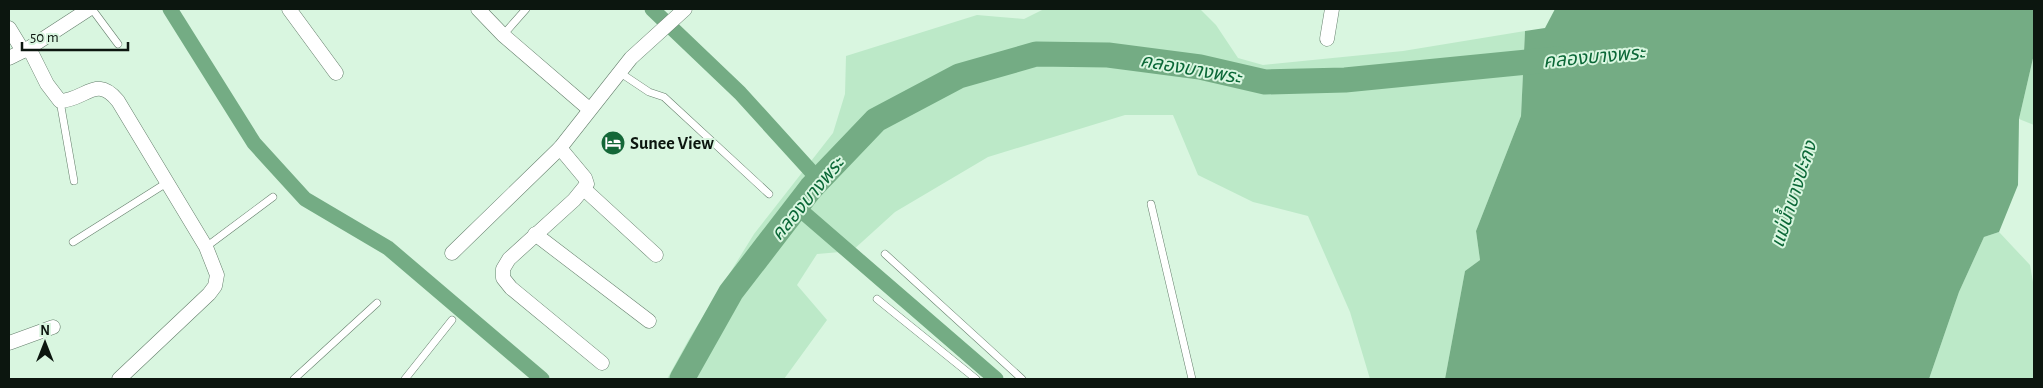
<svg xmlns="http://www.w3.org/2000/svg" width="2043" height="388" font-family="'Alegreya Sans','Noto Sans Thai',sans-serif">
<style>
.green{fill:#bce9c8}
.water{fill:#74ac84}
.lines{fill:none;stroke-linecap:round;stroke-linejoin:round}
.canal{stroke:#74ac84;stroke-width:15}
.river{stroke:#74ac84;stroke-width:25}
.lane-casing{stroke:#657f6c;stroke-width:8}
.street-casing{stroke:#657f6c;stroke-width:15}
.lane{stroke:#fff;stroke-width:7}
.street{stroke:#fff;stroke-width:14}
.labels{text-anchor:middle;stroke-width:4;stroke-linejoin:round;paint-order:stroke}
.poi-label{font-size:18px;font-weight:bold;fill:#0c160f;stroke:#d9f6e0;text-anchor:start}
.water-label{font-size:19px;font-style:italic;fill:#0a6736;stroke:#d9f6e0}
</style>
<rect width="100%" height="100%" fill="#d9f6e0"/>
<g class="green">
<path d="M1044,9H1200L1216,25L1238,58L1263,65L1403,51L1525,31L1521,116L1476,231L1480,260L1465,271L1445,379H1370L1350,312L1308,216L1253,202L1198,175L1173,115H1125L988,157L895,212L852,251L817,254L797,285L827,320L784,379H667L689,339L754,234L833,133L845,94L846,56L977,15L1024,19Z"/>
<path d="M2034,54V125L2019,119Z"/>
<path d="M1999,232L2030,265L2034,288V379H1929L1959,292L1984,237Z"/>
</g>
<path class="water" d="M1555,9H2034V54L2019,119L2018,185L1999,232L1984,237L1959,292L1929,379H1445L1465,271L1480,260L1476,231L1521,116L1525,31L1545,28Z"/>
<g class="lines">
<g class="canal">
<path d="M170,9L254,143L305,199L388,248L542,379"/>
<path d="M652,9L740,93L819,180"/>
<path d="M797,207L996,379"/>
</g>
<path class="river" d="M682,379L731,292L811,188L876,120L959,76L1036,54L1108,55L1200,67L1265,82L1345,80L1558,59"/>
<defs>
<g id="lane">
<path d="M92,9L118,44"/>
<path d="M503,35L526,9"/>
<path d="M619,72L649,92L664,97L769,194"/>
<path d="M60,101L74,181"/>
<path d="M1151,204L1192,379"/>
<path d="M73,242L168,182"/>
<path d="M206,247L273,197"/>
<path d="M885,254L1022,379"/>
<path d="M877,299L976,379"/>
<path d="M294,379L377,303"/>
<path d="M405,379L452,320"/>
</g>
<g id="street">
<path d="M289,9L336,73"/>
<path d="M478,9L503,35L589,109"/>
<path d="M9,28L23,51"/>
<path d="M1327,39L1332,9"/>
<path d="M29,48L47,84L60,101C86,100 96,74 118,101L206,247L217,275L215,286L209,294L119,379"/>
<path d="M9,58L29,48L89,9"/>
<path d="M560,148L585,178L587,184L574,200L509,259L503,269V278L511,288L602,363"/>
<path d="M584,189L656,255"/>
<path d="M535,234L649,321"/>
<path d="M452,253L560,148L631,58L685,9"/>
<path d="M9,343L53,327"/>
</g>
</defs>
<use href="#lane" class="lane-casing"/>
<use href="#street" class="street-casing"/>
<use href="#lane" class="lane"/>
<use href="#street" class="street"/>
</g>
<defs>
<symbol id="hotel-disc" viewBox="-11 -11 22 22"><circle r="9.5" fill="#146738" stroke="#d9f6e0"/><path d="M-6-4.5h1.5V1H6V5H4.5V3h-9V5H-6ZM-4 0a1.8 1.8 0 1 1 3.6 0ZM.5 0V-2.5h3Q6-2.5 6 0Z" fill="#fff"/></symbol>
</defs>
<g fill-rule="evenodd">
<use href="#hotel-disc" x="599" y="129" width="28" height="28"/>
</g>
<g class="labels">
<g class="poi-label">
<text x="630" y="149">Sunee View</text>
</g>
<g class="water-label">
<text transform="translate(1594 56) rotate(-5)" y="7">คลองบางพระ</text>
<text transform="translate(1191 68) rotate(10)" y="7">คลองบางพระ</text>
<text transform="translate(1793 194) rotate(-72)" y="7">แม่น้ำบางปะกง</text>
<text transform="translate(807 198) rotate(-50)" y="7">คลองบางพระ</text>
</g>
</g>
<rect width="2043" height="388" fill="none" stroke="#0c160f" stroke-width="20"/>
<g transform="translate(45 343)" stroke="#d9f6e0" stroke-width="4" paint-order="stroke">
<path d="M0-4L9 19L0 12L-9 19Z" fill="#0c160f"/>
<text y="-8" font-size="14" font-weight="bold" text-anchor="middle" fill="#0c160f">N</text>
</g>
<path d="M22 42v8h106v-8" fill="none" stroke="#0c160f" stroke-width="2.5"/>
<text x="30" y="42" font-size="15" fill="#0c160f" stroke="#d9f6e0" stroke-width="4" paint-order="stroke">50 m</text>
</svg>
